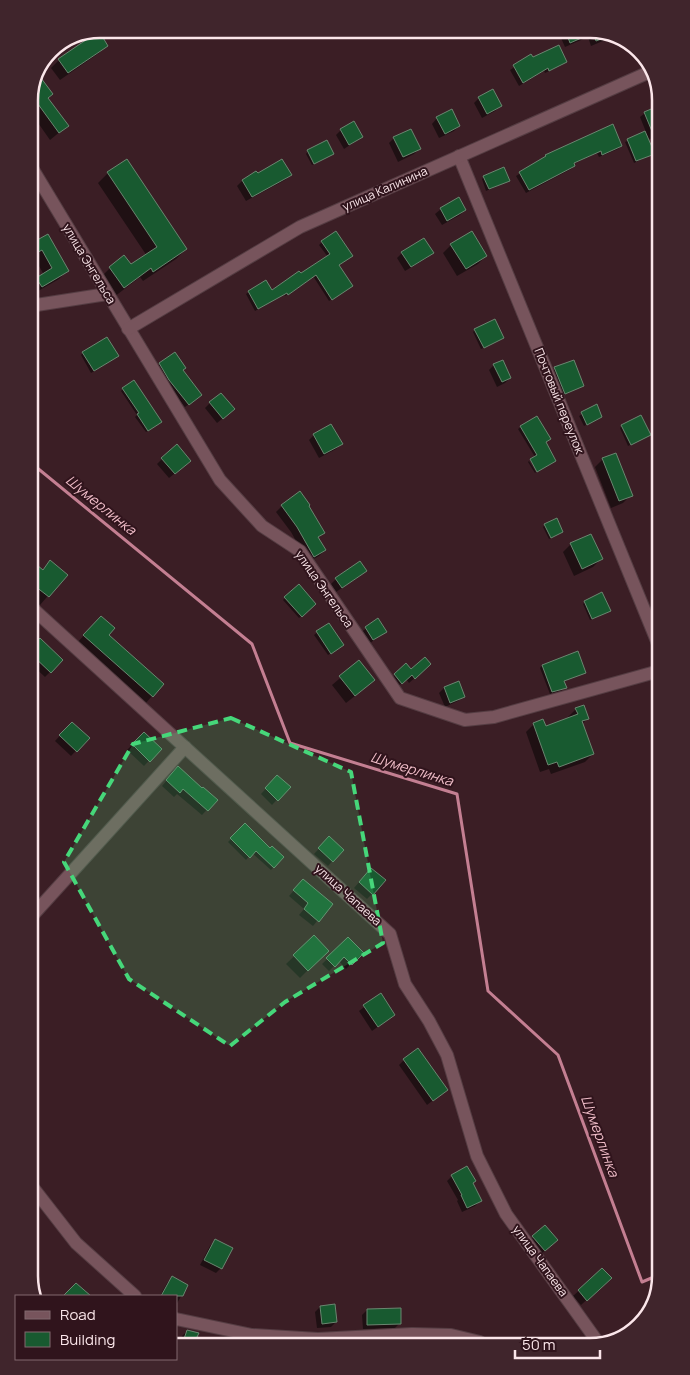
<svg xmlns="http://www.w3.org/2000/svg" width="690" height="1375" font-family="Manrope,sans-serif">
<style>
.shadow{fill:#0007}
.lines{fill:none;stroke-linecap:round;stroke-linejoin:round}
.stream{stroke:#c47f92;stroke-width:3}
.building{fill:#185a30;stroke:#6a8670}
.minor-casing{stroke:#553d43;stroke-width:14}
.minor{stroke:#77545c;stroke-width:12}
.marked{fill:#46d77a;fill-opacity:0.2;stroke:#46d77a;stroke-width:4;stroke-dasharray:10 6;stroke-linejoin:round}
.labels{text-anchor:middle;stroke-width:4;stroke-linejoin:round;paint-order:stroke}
.street-label{font-size:12px;fill:#fbe6ea;stroke:#30141c}
.water-label{font-size:14px;font-style:italic;fill:#f0bdc8;stroke:#30141c}
.rim{fill:none;stroke:#fbe6ea;stroke-width:2.5}
</style>
<rect width="100%" height="100%" fill="#3b1e25"/>
<g class="shadow">
<path d="M575,29H596L613,35L610,38L591,46L588,37L565,47L561,38L566,33Z"/>
<path d="M634,44L645,58L643,59Z"/>
<path d="M107,45L99,53L60,80L51,68L59,60Z"/>
<path d="M531,56L532,59L566,62L562,65L545,73L544,71L519,86L510,70Z"/>
<path d="M38,75L47,98L67,126L50,140L29,110V95Z"/>
<path d="M479,98L500,106L495,111L482,118L474,103Z"/>
<path d="M656,109V136L648,140L654,153L634,163L625,142L646,132L640,117L645,113Z"/>
<path d="M437,118L459,126L454,131L439,138L432,124Z"/>
<path d="M341,130L362,137L344,149L336,135Z"/>
<path d="M394,138L419,149L414,154L398,162L389,143Z"/>
<path d="M621,146L618,149L599,157L597,153L573,164L574,166L571,169L526,193L516,176L543,159L546,156Z"/>
<path d="M308,151L330,156L312,165L306,154Z"/>
<path d="M108,173L186,249L176,259L143,281L140,277L114,297L100,278L110,268L131,266L147,256L98,183Z"/>
<path d="M290,175L285,180L246,201L237,186L242,181Z"/>
<path d="M484,177L508,181L486,191L482,179Z"/>
<path d="M458,199L465,210L460,215L442,225L435,214L441,209Z"/>
<path d="M47,236L67,271L59,279L33,294L30,286L44,275L34,257L30,260V246Z"/>
<path d="M322,242L338,265L349,288L329,301L313,276L285,296L284,294L255,311L246,294L249,292H271L328,257L319,245Z"/>
<path d="M451,245L486,256L478,264L457,276L443,253Z"/>
<path d="M402,253H432L427,258L405,271L397,258Z"/>
<path d="M475,330L500,340L481,349L473,332Z"/>
<path d="M83,353L115,358L91,373L81,355Z"/>
<path d="M160,364L182,371L197,398L185,407L166,383L156,367Z"/>
<path d="M494,365L510,378L505,383L497,387L489,370Z"/>
<path d="M555,369L582,386L562,395L553,371Z"/>
<path d="M123,389L158,424L146,432L135,417L137,415L121,391Z"/>
<path d="M210,403L228,414L217,423L205,408Z"/>
<path d="M597,406L601,417L584,426L579,416Z"/>
<path d="M622,426L649,435L628,446L620,428Z"/>
<path d="M521,427L545,443L555,461L535,457L518,429Z"/>
<path d="M314,435L341,444L336,449L319,458L309,440Z"/>
<path d="M162,459L184,466L169,478L157,464Z"/>
<path d="M603,459L631,495L623,503L611,508L595,467Z"/>
<path d="M529,461L536,472L535,473L528,462Z"/>
<path d="M658,503V518L653,507Z"/>
<path d="M282,506L323,533L318,538L325,550L319,556L308,562L291,532L276,512Z"/>
<path d="M545,525L562,532L549,539L543,527Z"/>
<path d="M590,535L601,559L593,567L574,576L563,552L571,544Z"/>
<path d="M51,562L66,575L40,605L31,597V565L33,563L42,571Z"/>
<path d="M360,576L336,592L331,584L336,579Z"/>
<path d="M299,586L315,604L299,618L283,600Z"/>
<path d="M585,602L609,611L590,620L583,604Z"/>
<path d="M378,620L385,631L368,645L360,633Z"/>
<path d="M94,624L107,635L152,696L146,703L77,643Z"/>
<path d="M328,624L341,647L328,655L314,635Z"/>
<path d="M31,636L62,660L45,677L31,664Z"/>
<path d="M359,662L365,688L346,703L332,685Z"/>
<path d="M430,664L409,683L406,679L396,688L389,680L406,665L411,671Z"/>
<path d="M542,666L585,672L563,682L565,687L563,690L550,694L540,668Z"/>
<path d="M458,683L463,696L458,701L445,707L439,693L444,688Z"/>
<path d="M576,709L587,719L582,724L593,754L585,762L551,774L549,769L540,772L526,732L534,724L545,727L569,719L568,717Z"/>
<path d="M72,723L88,738L71,756L55,741Z"/>
<path d="M144,733L160,749L144,766L127,750Z"/>
<path d="M173,773L216,800L202,815L177,794L174,797L162,786Z"/>
<path d="M277,776L289,787L272,805L261,794Z"/>
<path d="M245,825L270,850L282,857L271,870L252,853L246,860L228,842Z"/>
<path d="M329,838L342,850L328,866L314,854Z"/>
<path d="M366,874L372,894L367,899L354,888Z"/>
<path d="M298,886L331,904L313,926L299,915L304,909L289,896Z"/>
<path d="M314,937L327,951L300,978L286,964Z"/>
<path d="M348,939L362,953L346,969L339,961L329,971L322,964Z"/>
<path d="M380,995L394,1015L372,1031L359,1011Z"/>
<path d="M404,1060L446,1090L427,1105L399,1065Z"/>
<path d="M452,1176L480,1201L475,1206L462,1212L457,1201L458,1200L447,1181Z"/>
<path d="M545,1227L551,1245L539,1256L528,1242Z"/>
<path d="M215,1241L221,1268L216,1273L200,1265L210,1246Z"/>
<path d="M602,1270L605,1283L581,1305L573,1296Z"/>
<path d="M172,1278L187,1286L176,1305V1296H160L167,1283Z"/>
<path d="M320,1307L336,1322L331,1327L317,1328L315,1312Z"/>
<path d="M367,1310L400,1323L395,1328L363,1329L362,1315Z"/>
<path d="M187,1331L196,1338L221,1345H179L182,1336Z"/>
</g>
<g class="lines">
<path class="stream" d="M30,462L252,644L290,743L457,794L488,991L558,1055L642,1282L661,1274"/>
</g>
<g class="building">
<path d="M572,29H596L612,35L596,41L593,33L570,43L566,32Z"/>
<path d="M99,31L108,46L68,73L58,59Z"/>
<path d="M559,45L567,62L549,71L548,68L523,83L513,65L531,54L533,57Z"/>
<path d="M38,74L53,94L48,98L69,126L59,133L30,93Z"/>
<path d="M493,89L502,106L487,114L478,97Z"/>
<path d="M656,107V141L644,112Z"/>
<path d="M452,109L460,126L445,134L436,117Z"/>
<path d="M354,121L363,137L349,145L340,129Z"/>
<path d="M613,124L622,146L602,155L601,151L574,163L575,166L529,190L519,172L546,156L545,155Z"/>
<path d="M411,129L421,149L403,157L393,137Z"/>
<path d="M645,131L655,154L636,161L627,139Z"/>
<path d="M327,140L334,154L314,164L307,150Z"/>
<path d="M127,159L187,249L153,272L151,268L124,288L109,267L124,255L131,264L157,247L107,172Z"/>
<path d="M282,159L292,175L252,197L242,180L256,171L258,173Z"/>
<path d="M504,167L510,181L489,189L483,176Z"/>
<path d="M459,197L466,210L447,221L440,208Z"/>
<path d="M336,231L353,256L339,265L353,286L332,300L316,275L288,295L287,293L258,309L248,291L266,280L272,290L299,271L301,273L330,254L321,241Z"/>
<path d="M472,231L487,256L466,269L450,244Z"/>
<path d="M48,234L69,271L42,287L36,278L52,268L42,250L33,255L30,249V244Z"/>
<path d="M424,238L434,253L411,267L401,252Z"/>
<path d="M495,319L504,338L484,348L474,329Z"/>
<path d="M107,337L119,356L94,371L82,352Z"/>
<path d="M175,352L186,368L183,370L202,395L189,405L169,380L159,363Z"/>
<path d="M503,360L511,378L502,382L493,364Z"/>
<path d="M574,360L584,386L565,394L554,367Z"/>
<path d="M134,380L162,422L148,431L137,414L139,413L122,388Z"/>
<path d="M221,393L235,409L223,419L209,402Z"/>
<path d="M597,404L602,417L587,425L581,412Z"/>
<path d="M641,415L651,435L631,445L621,425Z"/>
<path d="M537,416L551,439L546,442L556,461L537,472L530,459L537,455L520,426Z"/>
<path d="M331,424L343,444L324,454L313,434Z"/>
<path d="M177,444L191,461L175,474L161,458Z"/>
<path d="M616,453L633,496L619,501L602,458Z"/>
<path d="M300,491L310,505L309,506L325,533L318,537L326,550L314,557L297,527L281,505Z"/>
<path d="M557,518L563,532L551,538L544,524Z"/>
<path d="M591,534L603,559L582,569L570,543Z"/>
<path d="M31,560L43,570L50,560L68,575L49,597L31,583Z"/>
<path d="M360,561L367,571L342,588L335,578Z"/>
<path d="M299,584L316,604L302,617L284,597Z"/>
<path d="M602,592L611,611L592,619L584,601Z"/>
<path d="M101,616L115,628L109,635L164,684L153,697L83,635Z"/>
<path d="M378,618L387,632L373,640L365,627Z"/>
<path d="M329,623L344,645L331,654L316,631Z"/>
<path d="M40,638L63,660L51,673L31,654V647Z"/>
<path d="M578,651L586,673L564,681L567,688L552,692L542,665Z"/>
<path d="M425,657L431,664L415,679L412,675L402,684L394,674L406,663L411,669Z"/>
<path d="M359,660L375,680L355,696L339,676Z"/>
<path d="M459,681L465,697L450,703L444,687Z"/>
<path d="M584,705L589,719L582,721L594,754L559,767L557,762L548,765L533,723L543,719L546,726L578,714L575,708Z"/>
<path d="M72,722L90,738L77,752L59,735Z"/>
<path d="M144,732L162,749L150,762L132,744Z"/>
<path d="M178,766L202,788L203,787L218,800L208,811L183,789L180,793L166,780Z"/>
<path d="M277,775L291,787L278,801L265,788Z"/>
<path d="M245,823L270,848L272,846L284,857L274,868L256,851L250,858L230,838Z"/>
<path d="M329,836L344,850L333,862L318,848Z"/>
<path d="M371,868L386,880L373,895L359,882Z"/>
<path d="M303,879L333,904L319,922L304,909L308,903L293,890Z"/>
<path d="M314,935L329,951L308,971L293,955Z"/>
<path d="M348,937L364,953L352,965L344,957L335,967L326,958Z"/>
<path d="M381,993L395,1015L378,1027L363,1005Z"/>
<path d="M418,1048L448,1090L433,1101L403,1059Z"/>
<path d="M467,1166L476,1181L473,1183L482,1201L467,1208L461,1195H462L451,1175Z"/>
<path d="M545,1225L558,1240L545,1251L532,1236Z"/>
<path d="M215,1239L233,1248L222,1269L204,1260Z"/>
<path d="M602,1268L612,1278L587,1301L578,1290Z"/>
<path d="M172,1276L188,1285L183,1296H161Z"/>
<path d="M76,1283L91,1296H63Z"/>
<path d="M335,1304L337,1322L322,1324L320,1306Z"/>
<path d="M401,1308V1324L367,1325V1309Z"/>
<path d="M187,1330L199,1333L197,1337L215,1342V1345H182Z"/>
</g>
<g class="lines">
<defs>
<g id="minor">
<path d="M459,156L659,646"/>
<path d="M29,163L220,480L262,526L300,551L400,698L465,720L494,717L659,671"/>
<path d="M30,306L107,294"/>
<path d="M128,329L300,227L654,70"/>
<path d="M31,607L390,934L405,984L429,1021L447,1055L477,1156L506,1214L597,1341"/>
<path d="M32,916L185,747"/>
<path d="M34,1189L76,1243L135,1296"/>
<path d="M176,1319L252,1335L318,1339L412,1334L451,1335L480,1342"/>
</g>
</defs>
<use href="#minor" class="minor-casing"/>
<use href="#minor" class="minor"/>
</g>
<path class="marked" d="M231,718L351,772L383,943L285,1002L230,1046L129,979L64,862L133,744Z"/>
<g class="labels">
<g class="street-label">
<text transform="translate(385 189) rotate(-24)" y="4">улица Калинина</text>
<text transform="translate(89 264) rotate(59)" y="4">улица Энгельса</text>
<text transform="translate(559 401) rotate(68)" y="4">Почтовый переулок</text>
<text transform="translate(324 589) rotate(55)" y="4">улица Энгельса</text>
<text transform="translate(348 895) rotate(42)" y="4">улица Чапаева</text>
<text transform="translate(540 1261) rotate(54)" y="4">улица Чапаева</text>
</g>
<g class="water-label">
<text transform="translate(101 505) rotate(39)" y="5">Шумерлинка</text>
<text transform="translate(412 769) rotate(17)" y="5">Шумерлинка</text>
<text transform="translate(600 1136) rotate(70)" y="5">Шумерлинка</text>
</g>
</g>
<path d="M0 0H690V1375H0ZM100 38H590A62 62 0 0 1 652 100V1276A62 62 0 0 1 590 1338H100A62 62 0 0 1 38 1276V100A62 62 0 0 1 100 38Z" fill="#40252c" fill-rule="evenodd"/>
<path class="rim" d="M100 38H590A62 62 0 0 1 652 100V1276A62 62 0 0 1 590 1338H100A62 62 0 0 1 38 1276V100A62 62 0 0 1 100 38Z"/>
<rect x="15" y="1295" width="162" height="65" fill="#30141c" stroke="#81686e"/>
<rect x="25" y="1311" width="25" height="8" fill="#77545c" stroke="#81686e"/>
<text x="60" y="1320" font-size="15" fill="#fbe6ea">Road</text>
<rect x="25" y="1332" width="25" height="15" fill="#185a30" stroke="#81686e"/>
<text x="60" y="1345" font-size="15" fill="#fbe6ea">Building</text>
<path d="M515 1350v8h85v-8" fill="none" stroke="#fbe6ea" stroke-width="2.5"/>
<text x="522" y="1350" font-size="15" fill="#fbe6ea" stroke="#30141c" stroke-width="4" paint-order="stroke">50 m</text>
</svg>
